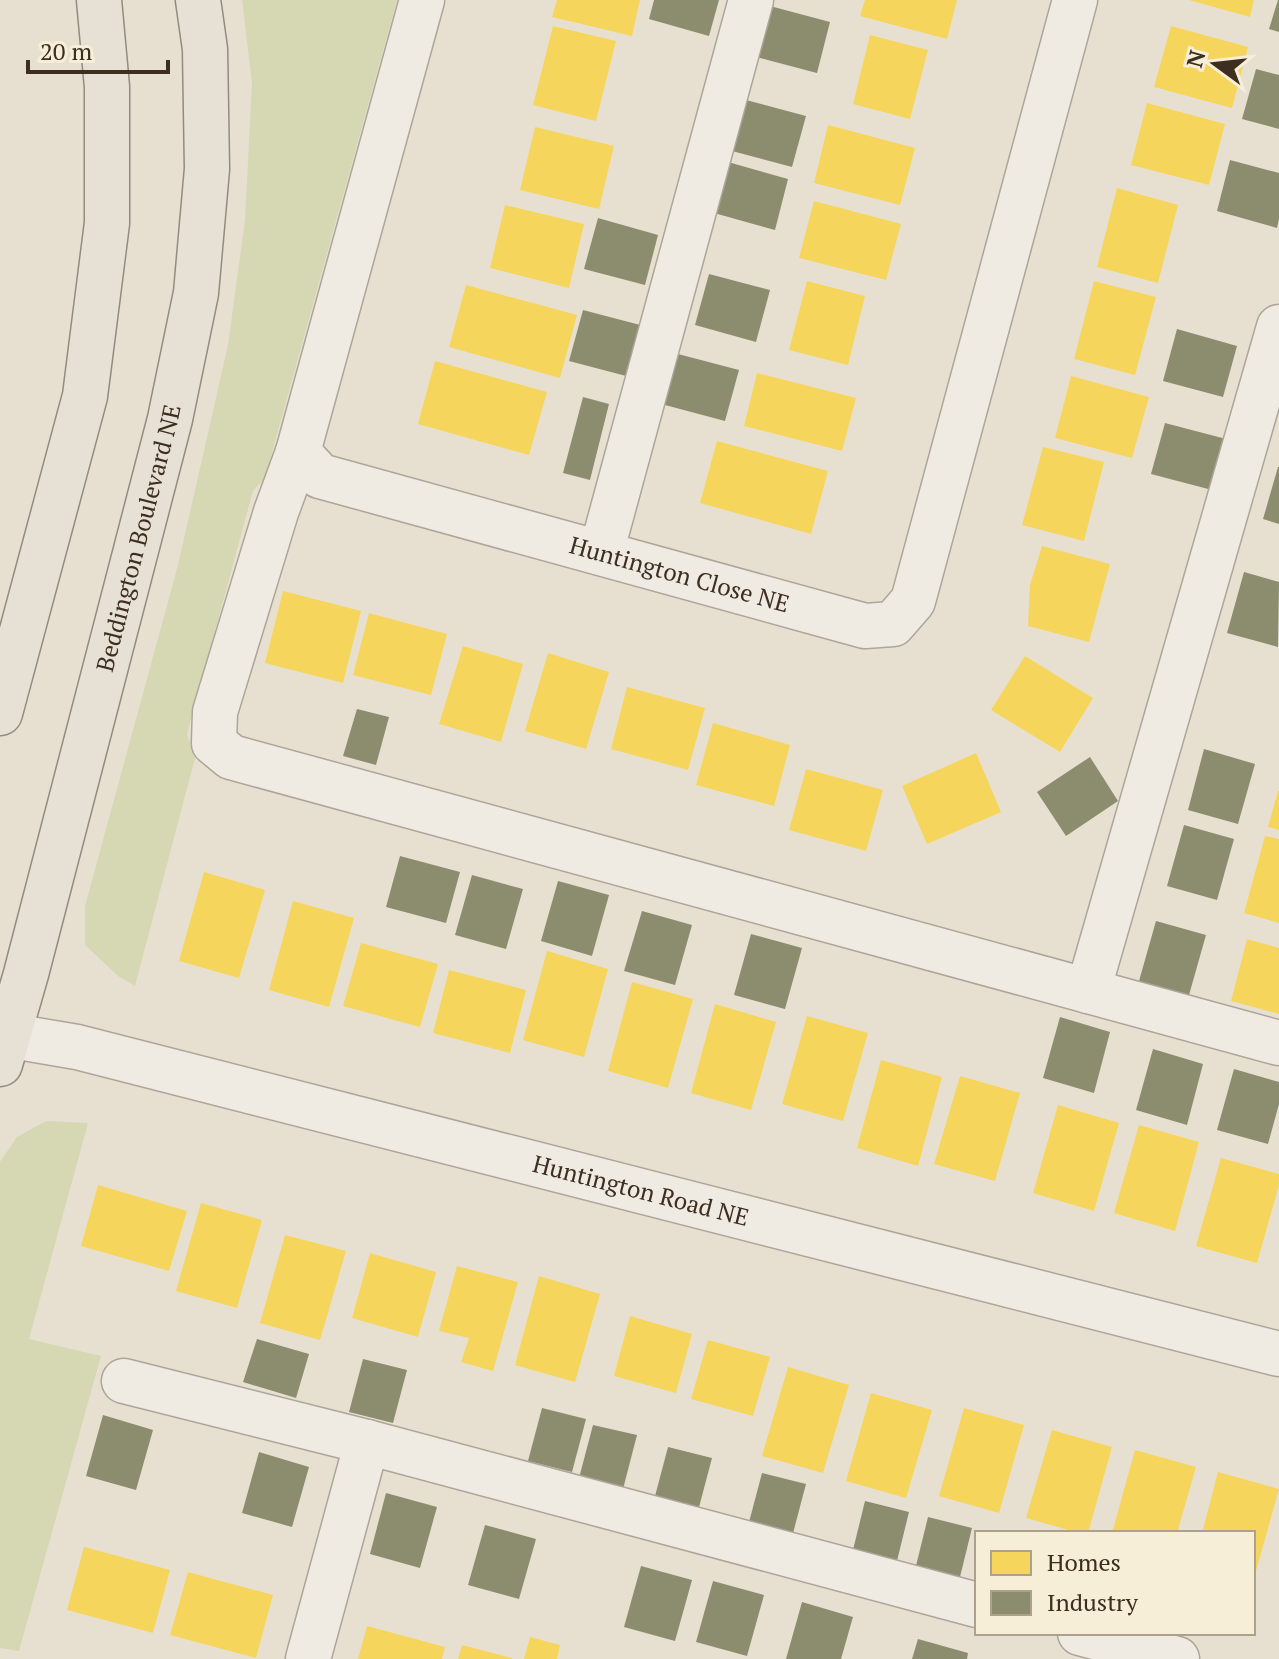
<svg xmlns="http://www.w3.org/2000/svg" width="1279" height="1659" font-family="'PT Serif',serif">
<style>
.green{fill:#d6d7b3}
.homes{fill:#f6d55c}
.industry{fill:#8c8c6e}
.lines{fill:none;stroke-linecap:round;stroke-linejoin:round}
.minor-casing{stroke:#ada599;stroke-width:47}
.major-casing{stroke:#928b80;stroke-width:47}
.minor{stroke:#efebe3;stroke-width:44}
.major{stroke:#e6e1d4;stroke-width:44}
.labels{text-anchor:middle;stroke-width:8;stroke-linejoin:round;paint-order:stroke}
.street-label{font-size:24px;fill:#3d2e20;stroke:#f7eed8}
</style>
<rect width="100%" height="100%" fill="#e7e0d1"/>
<g class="green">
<path d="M242,0H397L265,478L253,491L187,734L195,758L135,986L118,976L85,945V906L178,565L228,345L245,220L252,83Z"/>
<path d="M46,1121L88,1123L29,1339L101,1356L19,1651L0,1648V1162L17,1137Z"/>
</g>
<g class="homes">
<path d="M557,0H640L632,36L552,17Z"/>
<path d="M865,0H957L947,39L860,16Z"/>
<path d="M1189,0H1254L1250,17Z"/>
<path d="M553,26L616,41L596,121L533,105Z"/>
<path d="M1171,26L1248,47L1232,108L1154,87Z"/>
<path d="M870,35L928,50L910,119L853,104Z"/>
<path d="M1147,103L1225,124L1209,185L1131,165Z"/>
<path d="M828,125L915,148L900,205L814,183Z"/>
<path d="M535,127L614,146L599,209L520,190Z"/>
<path d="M1117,188L1178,205L1158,283L1097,267Z"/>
<path d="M814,201L901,224L886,280L799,258Z"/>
<path d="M505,205L584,224L569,288L490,268Z"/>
<path d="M807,281L865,296L848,365L789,350Z"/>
<path d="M1094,281L1156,297L1135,375L1074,359Z"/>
<path d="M466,285L577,315L560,378L449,347Z"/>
<path d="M435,361L547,392L529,455L418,424Z"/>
<path d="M757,373L856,398L842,451L744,426Z"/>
<path d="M1071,376L1149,397L1132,458L1055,438Z"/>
<path d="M717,441L828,471L811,534L700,503Z"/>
<path d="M1043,447L1104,462L1084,541L1022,525Z"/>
<path d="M1042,546L1110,564L1089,642L1028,626L1030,585Z"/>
<path d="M283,591L361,611L343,683L265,663Z"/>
<path d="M369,613L447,634L431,695L353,675Z"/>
<path d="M463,646L523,664L501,742L439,724Z"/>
<path d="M548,653L609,672L586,749L525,731Z"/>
<path d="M1025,656L1093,698L1060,752L991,710Z"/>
<path d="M627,687L705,708L688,770L611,749Z"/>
<path d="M713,723L790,745L774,806L696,785Z"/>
<path d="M976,753L1001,812L927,844L902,786Z"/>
<path d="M806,769L883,790L866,851L789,830Z"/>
<path d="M1278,791H1279V830L1268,827Z"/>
<path d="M1265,836L1279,839V923L1244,913Z"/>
<path d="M204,872L265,890L239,978L179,961Z"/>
<path d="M293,901L354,918L329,1007L269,990Z"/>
<path d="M1247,939L1279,948V1014L1231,1001Z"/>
<path d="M361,943L438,964L420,1027L343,1006Z"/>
<path d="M547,951L608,969L584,1057L523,1040Z"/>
<path d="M449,970L526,990L510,1053L433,1033Z"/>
<path d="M632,982L693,999L668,1088L608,1071Z"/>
<path d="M715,1004L776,1022L751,1110L691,1093Z"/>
<path d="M807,1016L868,1033L843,1121L782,1104Z"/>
<path d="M881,1060L942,1077L918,1166L857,1148Z"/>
<path d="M960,1076L1020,1093L995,1181L934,1164Z"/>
<path d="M1058,1105L1119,1123L1094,1211L1033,1193Z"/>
<path d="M1139,1125L1199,1142L1175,1231L1114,1213Z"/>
<path d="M1221,1158L1279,1174V1185L1257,1263L1196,1246Z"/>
<path d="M98,1185L187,1211L169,1271L81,1246Z"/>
<path d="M201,1203L262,1220L237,1308L176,1291Z"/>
<path d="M285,1235L346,1251L320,1340L260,1323Z"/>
<path d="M370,1253L436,1272L418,1337L352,1318Z"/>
<path d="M457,1266L518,1282L493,1371L461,1362L469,1338L439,1331Z"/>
<path d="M539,1276L600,1294L575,1382L515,1365Z"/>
<path d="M630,1316L692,1334L676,1393L614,1376Z"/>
<path d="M708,1340L770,1357L753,1416L691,1399Z"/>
<path d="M788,1367L849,1385L823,1473L762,1456Z"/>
<path d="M871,1393L932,1410L906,1498L846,1481Z"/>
<path d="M964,1408L1024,1425L999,1513L939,1496Z"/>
<path d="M1052,1430L1112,1447L1088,1533H1079L1026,1518Z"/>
<path d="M1135,1450L1196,1467L1177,1533H1112Z"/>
<path d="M1218,1472L1279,1489L1254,1578L1253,1533H1202Z"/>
<path d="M84,1547L170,1570L153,1633L67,1610Z"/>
<path d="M188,1572L273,1595L256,1658L170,1635Z"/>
<path d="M367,1626L445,1647L442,1659H358Z"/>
<path d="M530,1637L560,1645L557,1659H524Z"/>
<path d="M462,1645L512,1658V1659H458Z"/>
</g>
<g class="industry">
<path d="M654,0H719L709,36L649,19Z"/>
<path d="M1278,0H1279V32L1269,29Z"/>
<path d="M770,6L830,22L817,73L756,57Z"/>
<path d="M1256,69L1279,75V129L1242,119Z"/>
<path d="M746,100L806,116L792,167L732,151Z"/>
<path d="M1230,160L1279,173V219L1277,228L1217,211Z"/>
<path d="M728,162L788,179L775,230L714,213Z"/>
<path d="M598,218L658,235L645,285L584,269Z"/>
<path d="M709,274L770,290L756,342L695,325Z"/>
<path d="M583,310L644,326L630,377L569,361Z"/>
<path d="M1177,329L1237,346L1223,397L1163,381Z"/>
<path d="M678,354L739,370L725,421L665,405Z"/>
<path d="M583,397L609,404L590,480L563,473Z"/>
<path d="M1165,423L1226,439L1212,490L1151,474Z"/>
<path d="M1278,467H1279V524L1263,519Z"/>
<path d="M1244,572L1279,582L1278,647L1227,633Z"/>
<path d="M357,709L389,717L376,765L343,756Z"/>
<path d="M1204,749L1255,764L1238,824L1188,810Z"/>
<path d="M1090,757L1118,801L1066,836L1037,792Z"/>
<path d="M1184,825L1234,839L1217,900L1167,886Z"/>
<path d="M400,856L460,872L446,923L386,907Z"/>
<path d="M472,875L523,889L506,949L455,935Z"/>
<path d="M558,881L609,895L592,956L541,941Z"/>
<path d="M642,911L692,925L675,985L624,971Z"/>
<path d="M1156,921L1206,935L1189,995L1139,981Z"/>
<path d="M751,934L802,948L785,1009L734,995Z"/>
<path d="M1060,1017L1110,1032L1094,1093L1043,1078Z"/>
<path d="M1153,1049L1203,1064L1187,1125L1136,1110Z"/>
<path d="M1234,1069L1279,1082V1104L1268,1144L1217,1130Z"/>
<path d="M257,1339L309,1354L296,1398L243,1382Z"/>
<path d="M363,1359L407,1370L393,1423L349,1412Z"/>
<path d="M542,1408L586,1419L572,1472L528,1461Z"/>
<path d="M103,1415L153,1430L136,1490L86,1476Z"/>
<path d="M593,1425L637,1435L623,1489L579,1478Z"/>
<path d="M668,1447L712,1458L698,1511L654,1500Z"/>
<path d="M259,1452L309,1467L292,1527L242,1513Z"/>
<path d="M762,1473L806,1484L792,1537L748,1526Z"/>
<path d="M386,1493L437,1507L420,1568L370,1554Z"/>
<path d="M865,1501L909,1512L896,1565L852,1554Z"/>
<path d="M928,1517L972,1528L959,1581L915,1570Z"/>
<path d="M485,1525L536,1539L519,1599L468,1585Z"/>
<path d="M641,1566L692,1580L675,1641L624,1627Z"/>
<path d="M713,1581L764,1595L747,1656L696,1642Z"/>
<path d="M802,1602L853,1617L841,1659H786Z"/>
<path d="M918,1639L968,1653L967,1659H912Z"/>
</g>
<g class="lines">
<defs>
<g id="minor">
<path id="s1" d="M422,0L298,452L320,476L865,626L893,624L913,601L1075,0"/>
<path d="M298,452L276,512L215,712L214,743L231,757L1279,1043"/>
<path d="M601,553L751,0"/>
<path d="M1088,991L1279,327"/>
<path id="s2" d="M0,1034L77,1047L1279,1354"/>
<path d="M124,1381L367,1442L977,1605"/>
<path d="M1080,1633L1177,1659"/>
<path d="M308,1659L367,1442"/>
</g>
<g id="major">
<path d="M0,713L85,396L107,223V87L99,0"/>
<path id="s3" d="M0,1064L26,974L170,419L196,293L207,169L205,49L198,0"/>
</g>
</defs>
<use href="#minor" class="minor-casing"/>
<use href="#major" class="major-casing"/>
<use href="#minor" class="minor"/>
<use href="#major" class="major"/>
</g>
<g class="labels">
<g class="street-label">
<text dy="8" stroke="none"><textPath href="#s3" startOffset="544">Beddington Boulevard NE</textPath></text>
<text dy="8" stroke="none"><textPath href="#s1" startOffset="874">Huntington Close NE</textPath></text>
<text dy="8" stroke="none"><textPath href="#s2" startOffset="660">Huntington Road NE</textPath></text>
</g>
</g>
<rect x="975" y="1531" width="280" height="104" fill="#f7eed8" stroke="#ada18e" stroke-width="2"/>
<rect x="991" y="1551" width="40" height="24" fill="#f6d55c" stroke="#ada18e" stroke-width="2"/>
<text x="1047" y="1571" font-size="24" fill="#3d2e20">Homes</text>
<rect x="991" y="1591" width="40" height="24" fill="#8c8c6e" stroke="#ada18e" stroke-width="2"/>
<text x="1047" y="1611" font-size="24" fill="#3d2e20">Industry</text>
<g transform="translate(1215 64) rotate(285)" stroke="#f7eed8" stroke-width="6" paint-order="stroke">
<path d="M0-6L14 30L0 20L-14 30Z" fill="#3d2e20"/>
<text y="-12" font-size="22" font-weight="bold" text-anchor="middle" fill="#3d2e20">N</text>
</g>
<path d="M28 60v12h140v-12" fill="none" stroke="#3d2e20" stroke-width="4"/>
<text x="40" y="60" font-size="24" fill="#3d2e20" stroke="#f7eed8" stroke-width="6" paint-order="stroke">20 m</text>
</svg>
